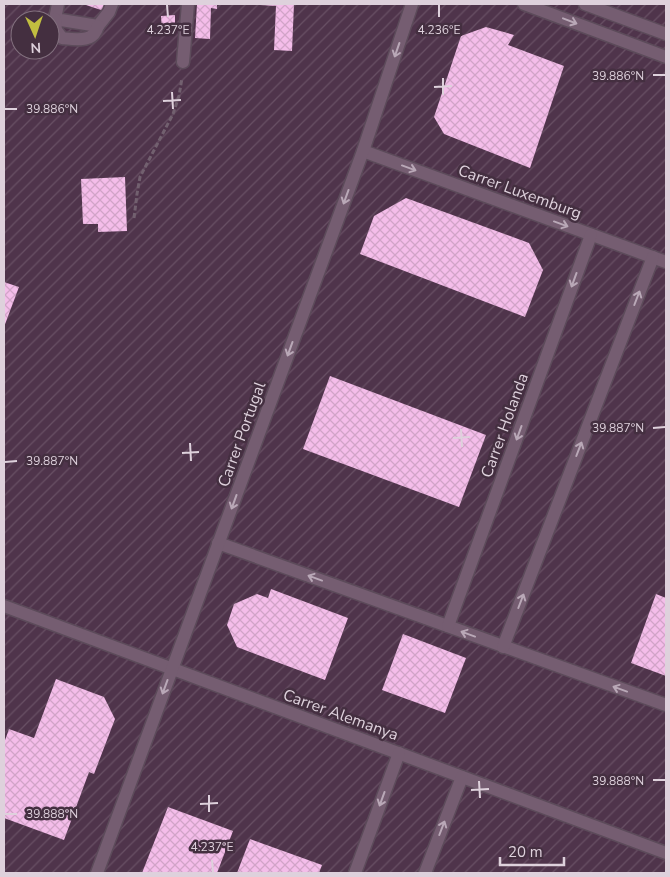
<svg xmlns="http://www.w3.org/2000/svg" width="670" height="877" font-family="'Nunito Sans',sans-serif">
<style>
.industrial{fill:url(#industrial-furrows);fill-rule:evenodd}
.building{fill:url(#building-cross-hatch)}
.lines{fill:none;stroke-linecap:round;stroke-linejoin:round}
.minor-casing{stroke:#5c4b5a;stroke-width:15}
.path{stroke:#72606f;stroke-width:3;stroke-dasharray:5 2.5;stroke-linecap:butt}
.minor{stroke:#755d71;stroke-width:12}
.oneway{stroke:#b9a8b7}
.ticks{fill:none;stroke:#ded1dc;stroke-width:2}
.labels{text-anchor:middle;stroke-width:5;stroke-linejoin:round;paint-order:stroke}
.street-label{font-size:16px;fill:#ded1dc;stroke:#442f40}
.ticks-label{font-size:12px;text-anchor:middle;fill:#ded1dc;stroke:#442f40;stroke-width:5;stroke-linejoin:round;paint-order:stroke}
</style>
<defs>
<pattern id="industrial-furrows" width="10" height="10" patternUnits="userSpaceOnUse" patternTransform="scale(1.25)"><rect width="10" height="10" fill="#4f344b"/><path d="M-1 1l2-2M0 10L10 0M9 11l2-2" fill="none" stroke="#685064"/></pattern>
<pattern id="building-cross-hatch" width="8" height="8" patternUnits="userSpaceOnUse" patternTransform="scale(1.25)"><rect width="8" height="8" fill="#f4bdea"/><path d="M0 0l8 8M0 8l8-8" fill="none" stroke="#d1a4c8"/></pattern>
</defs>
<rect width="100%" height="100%" fill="#442f40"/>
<path class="industrial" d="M4,4H666V873H4ZM20,20H50V50H20Z"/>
<g class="building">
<path d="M83,4H107L104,11Z"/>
<path d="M197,4H217V9L211,8L210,39L195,38Z"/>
<path d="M260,4H294L292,51L274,50L276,6L260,5Z"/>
<path d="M175,15V35H162L161,16Z"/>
<path d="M486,27L514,35L508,45L564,66L530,168L444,134L434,117L461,36Z"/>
<path d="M125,177L127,231L98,232V224H83L81,179Z"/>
<path d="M406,198L529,243L543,270L525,317L360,254L374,216Z"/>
<path d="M4,282L19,287L4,327Z"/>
<path d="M330,376L486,435L459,507L303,449Z"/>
<path d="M271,589L348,618L325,680L237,647L227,625L234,604L257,594L268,598Z"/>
<path d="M656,594L666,598V676L631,663Z"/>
<path d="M403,634L466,658L445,713L382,690Z"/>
<path d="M56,679L104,697L115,719L94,774L89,772L64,840L4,818V743L9,729L34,738Z"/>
<path d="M168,807L233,831L217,873H142Z"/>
<path d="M250,839L322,865L319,873H237Z"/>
</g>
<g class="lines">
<defs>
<g id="minor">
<path d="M58,4L55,19L98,26L109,12L112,4"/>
<path d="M524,4L666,57"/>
<path d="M585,4L666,34"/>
<path d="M55,19L56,30L62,38C71,39 87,42 94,34C96,31 97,29 98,26"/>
<path d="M183,62L188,4"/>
<path d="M363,151L666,262"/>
<path d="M218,543L666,705"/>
<path d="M4,606L666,853"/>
<path d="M448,626L591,235"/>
<path d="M503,647L653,257"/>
<path d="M97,873L363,151L412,4"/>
<path d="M355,873L399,753"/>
<path d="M425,873L462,777"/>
</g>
</defs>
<use href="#minor" class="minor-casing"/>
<path class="path" d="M134,218L137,194L140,177L173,114L179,96L182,78"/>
<use href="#minor" class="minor"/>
</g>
<defs><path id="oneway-shaft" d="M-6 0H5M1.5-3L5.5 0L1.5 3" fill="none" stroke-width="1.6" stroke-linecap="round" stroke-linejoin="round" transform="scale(1.25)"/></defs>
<g class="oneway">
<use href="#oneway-shaft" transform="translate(570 21) rotate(21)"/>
<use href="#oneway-shaft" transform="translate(397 50) rotate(109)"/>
<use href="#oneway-shaft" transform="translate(409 168) rotate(20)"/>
<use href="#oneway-shaft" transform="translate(346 197) rotate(110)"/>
<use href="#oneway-shaft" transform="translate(561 224) rotate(20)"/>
<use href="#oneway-shaft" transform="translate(574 280) rotate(110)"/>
<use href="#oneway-shaft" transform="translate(637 298) rotate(-69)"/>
<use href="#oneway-shaft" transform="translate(290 349) rotate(110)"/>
<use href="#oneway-shaft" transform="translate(519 433) rotate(110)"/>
<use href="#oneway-shaft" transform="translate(579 449) rotate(-69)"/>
<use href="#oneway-shaft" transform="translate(234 502) rotate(110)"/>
<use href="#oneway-shaft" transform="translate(315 578) rotate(-160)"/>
<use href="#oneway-shaft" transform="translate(521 601) rotate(-69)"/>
<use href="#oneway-shaft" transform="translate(468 634) rotate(-160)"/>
<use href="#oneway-shaft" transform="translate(165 687) rotate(110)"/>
<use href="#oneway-shaft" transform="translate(620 689) rotate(-160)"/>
<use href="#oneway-shaft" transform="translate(382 799) rotate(110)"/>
<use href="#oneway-shaft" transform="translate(442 828) rotate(-69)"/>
</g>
<path class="ticks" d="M167,5L168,17M439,5V17M653,75H665M443,78V95M434,87L452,86M172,92L173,109M163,101L181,100M5,109H17M653,428L665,427M461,429L462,447M453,438L470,437M190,443L191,461M182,453L199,452M5,462L17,461M653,780H665M479,781L480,798M471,790L489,789M209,795V812M200,804L218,803M5,814H17M212,860L213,872"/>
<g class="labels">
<g class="street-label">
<text transform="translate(520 191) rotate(20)" y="6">Carrer Luxemburg</text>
<text transform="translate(504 425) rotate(-70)" y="6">Carrer Holanda</text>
<text transform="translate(241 434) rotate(-70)" y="6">Carrer Portugal</text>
<text transform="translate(341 714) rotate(20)" y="6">Carrer Alemanya</text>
</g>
</g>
<g class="ticks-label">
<text x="168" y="34">4.237°E</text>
<text x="439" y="34">4.236°E</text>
<text x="618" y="80">39.886°N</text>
<text x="52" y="113">39.886°N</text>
<text x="618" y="432">39.887°N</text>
<text x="52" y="465">39.887°N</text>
<text x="618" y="785">39.888°N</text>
<text x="52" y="818">39.888°N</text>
<text x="212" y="851">4.237°E</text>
</g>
<rect width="670" height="877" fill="none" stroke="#ded1dc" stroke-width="10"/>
<g transform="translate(35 35) rotate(177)"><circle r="24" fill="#442f40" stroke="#82707e"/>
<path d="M0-4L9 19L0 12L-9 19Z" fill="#c1be40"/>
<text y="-8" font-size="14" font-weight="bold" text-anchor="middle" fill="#ded1dc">N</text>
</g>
<path d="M500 857v8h64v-8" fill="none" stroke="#ded1dc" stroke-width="2.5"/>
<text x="508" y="857" font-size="15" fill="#ded1dc" stroke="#442f40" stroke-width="4" paint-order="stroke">20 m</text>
</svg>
